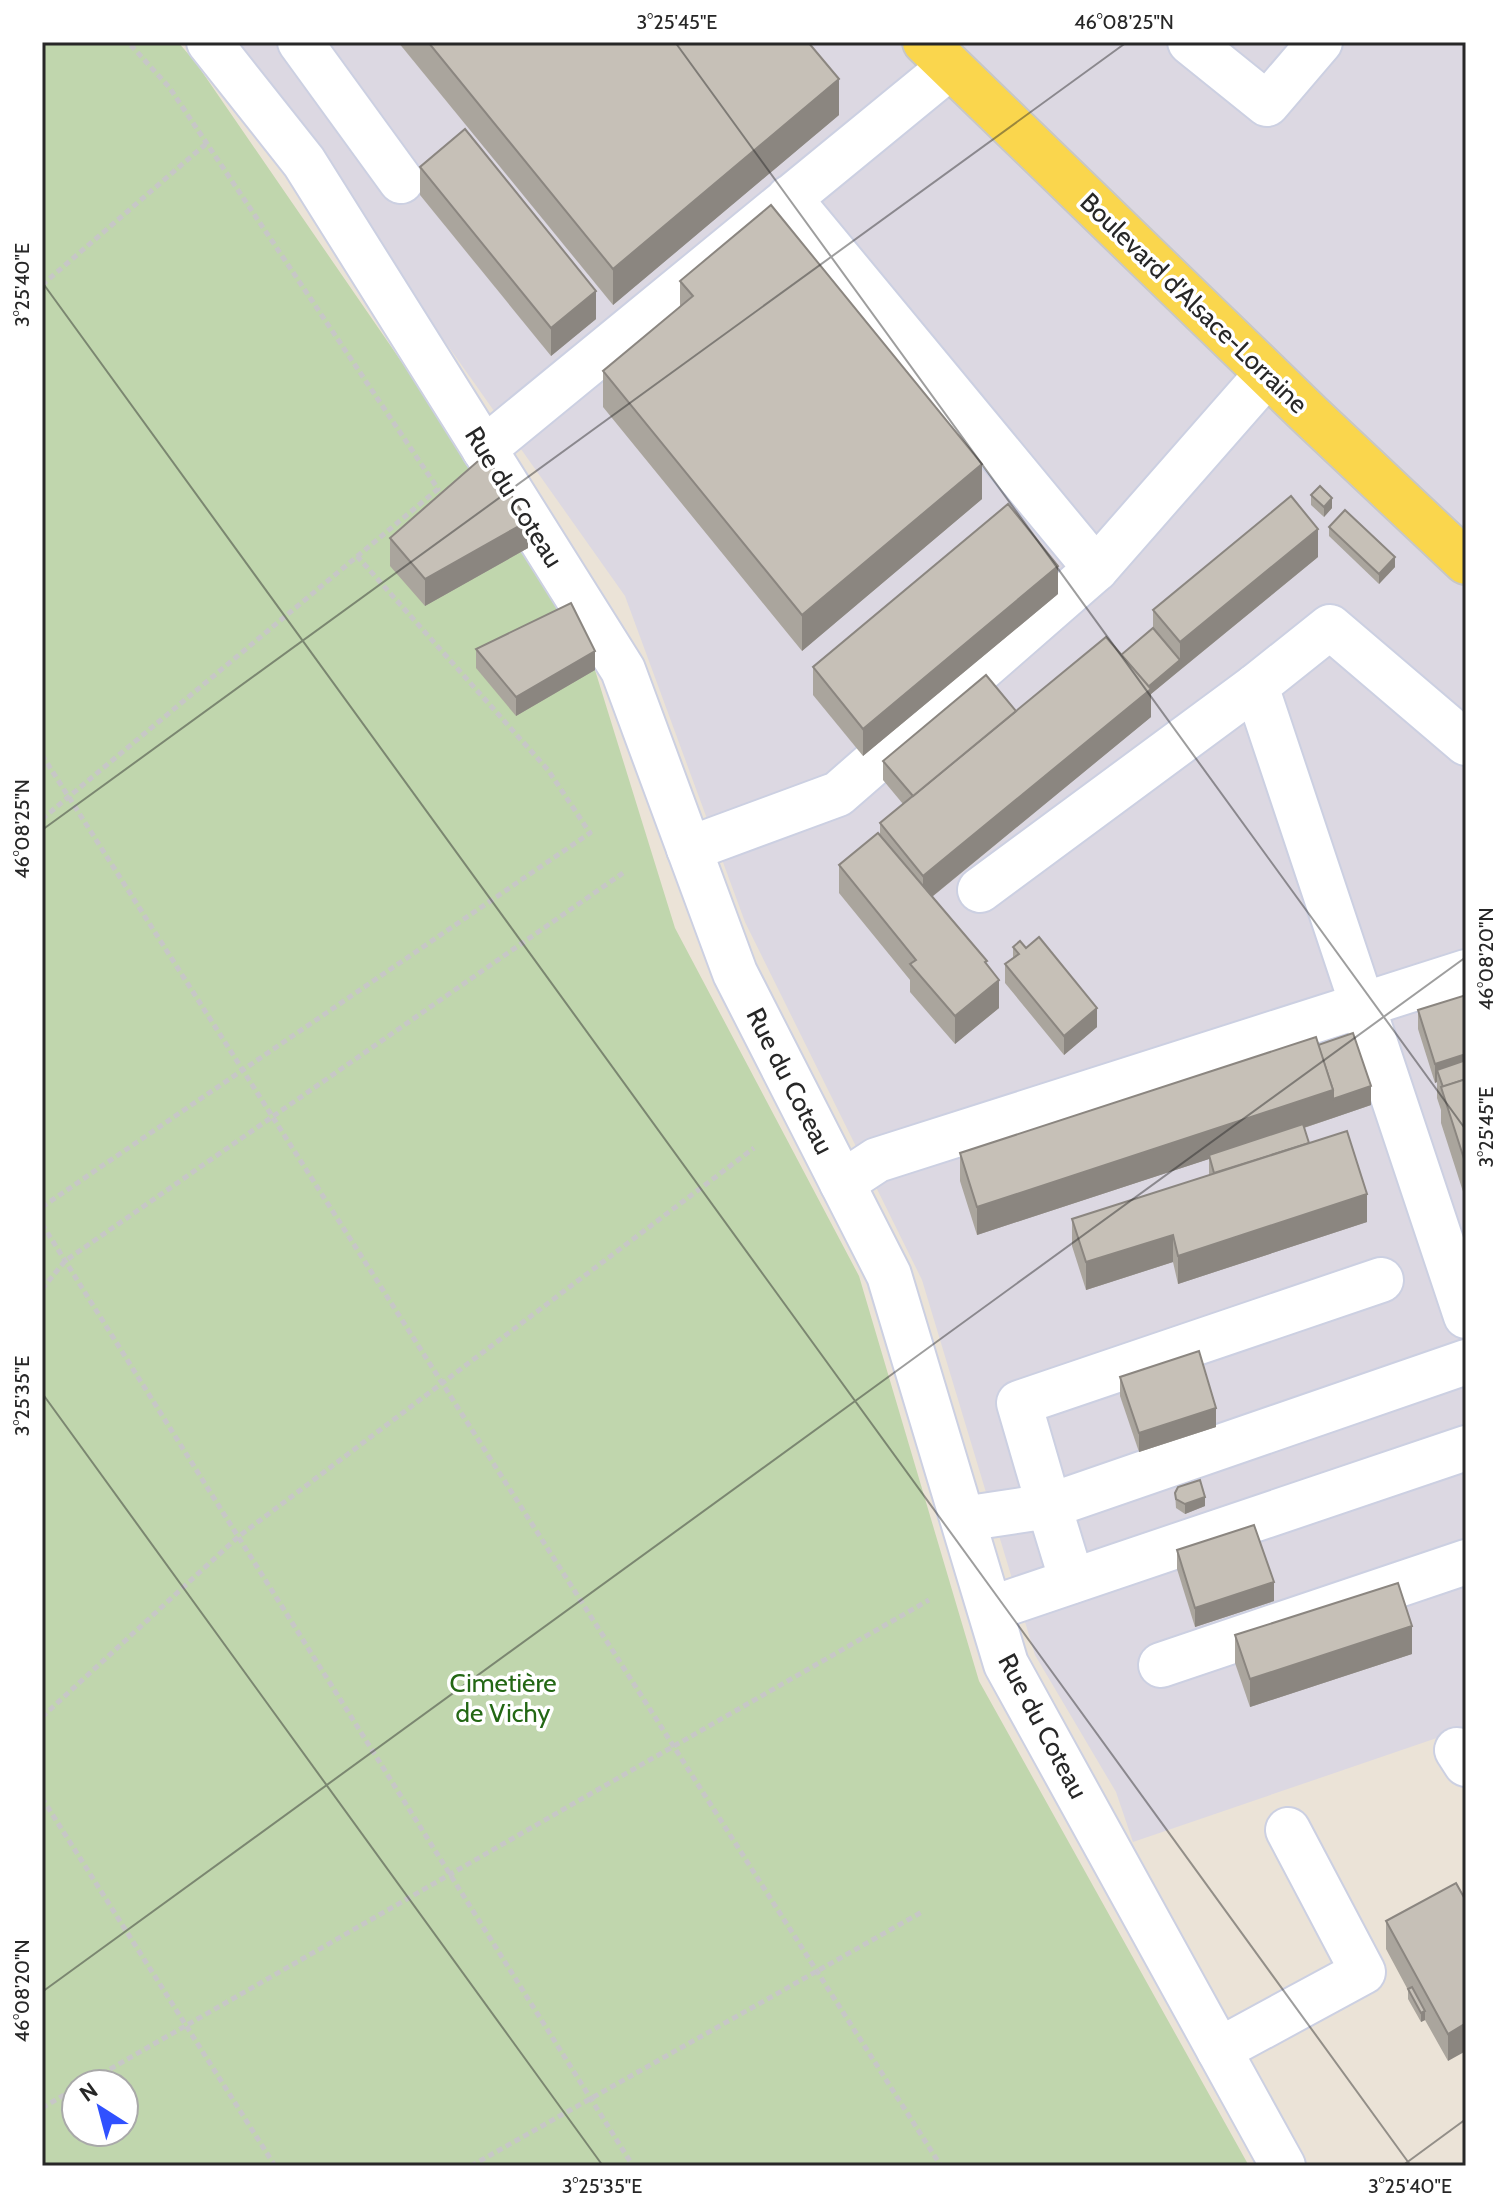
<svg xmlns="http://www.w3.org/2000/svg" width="1508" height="2208" font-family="Cabin,sans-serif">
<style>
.industrial{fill:#dcd8e2}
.cemetery{fill:#c0d6ad;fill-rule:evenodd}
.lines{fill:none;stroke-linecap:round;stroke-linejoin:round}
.minor-casing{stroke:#ccd0e2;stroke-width:48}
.major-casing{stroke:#c7c7c7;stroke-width:48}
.path{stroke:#c7c7c7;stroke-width:5;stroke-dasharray:6 4;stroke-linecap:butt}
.minor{stroke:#fff;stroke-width:44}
.major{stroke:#fad64d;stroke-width:44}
.wall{fill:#aaa59d}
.shaded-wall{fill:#8b8680}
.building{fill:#c6c0b7;stroke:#8b8680;stroke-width:2}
.ticks{fill:none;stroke:#272727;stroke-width:2;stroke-opacity:0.45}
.labels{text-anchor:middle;stroke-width:7;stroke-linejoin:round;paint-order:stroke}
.street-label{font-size:26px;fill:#272727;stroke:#fff}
.park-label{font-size:26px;fill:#236714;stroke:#fff}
.neatline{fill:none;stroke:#272727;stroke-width:3}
.ticks-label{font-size:20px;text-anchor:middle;fill:#272727}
</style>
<rect width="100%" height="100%" fill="#ebe3d7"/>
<path class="industrial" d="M233,42H1466V1728L1133,1842L1116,1792L1035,1655L922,1280L745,922L625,596Z"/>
<path class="cemetery" d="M42,42H178L196,63L485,483L571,622L595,670L675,928L859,1276L979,1681L1249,2166H42ZM76,2084H124V2132H76Z"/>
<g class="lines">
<defs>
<g id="minor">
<path d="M209,42L304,162L623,670L735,973L889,1275L1006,1664L1283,2166"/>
<path d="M300,42L401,181"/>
<path d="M1190,42L1267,104L1320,42"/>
<path d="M789,198L1096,569"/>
<path d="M484,449L950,67"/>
<path d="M1466,743L1330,627L1256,686L1466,1316"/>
<path d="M689,849L838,794L1096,569L1267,374"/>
<path d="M980,890L1256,686"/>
<path d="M842,1183L877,1160L1466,972"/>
<path d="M1381,1280L1019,1403L1049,1506L1466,1362"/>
<path d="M963,1519L1049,1506L1072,1581"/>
<path d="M990,1609L1466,1448"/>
<path d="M1161,1665L1466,1562"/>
<path d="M1457,1750L1466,1764"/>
<path d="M1219,2050L1363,1972L1288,1830"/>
</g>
<path id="major" d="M925,42L1310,415L1466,562"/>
</defs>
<use href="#minor" class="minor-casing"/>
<use href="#major" class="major-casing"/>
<g class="path">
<path d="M42,285L207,143"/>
<path d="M42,755L941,2166"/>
<path d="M42,819L438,489L169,87L128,42"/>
<path d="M42,1207L590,833L548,770L357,556"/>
<path d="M42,1224L633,2166"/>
<path d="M42,1289L65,1261L623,873"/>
<path d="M42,1717L238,1537L754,1148"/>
<path d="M42,1798L275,2166"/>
<path d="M84,2084L929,1600"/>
<path d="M42,2108L76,2088"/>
<path d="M471,2166L922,1912"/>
</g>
<use href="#minor" class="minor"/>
<use href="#major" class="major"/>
</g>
<g class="wall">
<path d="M398,42H808L839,115L613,305Z"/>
<path d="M420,167L596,319L551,356L420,195Z"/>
<path d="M680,281L982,499L802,651L603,407V371L680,307Z"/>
<path d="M1311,495L1332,508L1324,517L1311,505Z"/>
<path d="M1329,527L1395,567L1379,584L1329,536Z"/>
<path d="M390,538L528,548L425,606L390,566Z"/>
<path d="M1318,557L1151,694V717L932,897L987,965L999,1008L955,1044L910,992V980L839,893V865L880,834V823L903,804L883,780V761L1016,711L1121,655L1153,628V610Z"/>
<path d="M1058,594L863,756L813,695V667Z"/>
<path d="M476,649L595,670L516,716L476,668Z"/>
<path d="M1013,947L1026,948L1097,1027L1064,1055L1005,983V964L1013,958Z"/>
<path d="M1466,995V1201L1441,1123V1110L1437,1098V1082L1435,1083L1418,1029V1010Z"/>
<path d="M1318,1045L1371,1105L1304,1128L1309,1143L1367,1222L1178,1284L1173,1262L1086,1290L1072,1246V1219L1209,1175V1159L977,1235L960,1181V1153Z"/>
<path d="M1120,1377L1216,1427L1139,1452L1120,1396Z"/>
<path d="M1175,1493L1205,1506L1185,1514L1176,1508Z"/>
<path d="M1177,1550L1274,1601L1195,1627L1177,1569Z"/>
<path d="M1235,1635L1412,1654L1250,1707L1235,1663Z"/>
<path d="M1456,1883L1448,2061L1425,2020L1421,2022L1408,1999V1990L1386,1949V1921Z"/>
</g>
<g class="shaded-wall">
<path d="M839,79V115L613,305V269Z"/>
<path d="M596,291V319L551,356V328Z"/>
<path d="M982,464V499L802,651V615Z"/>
<path d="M1332,498V508L1324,517V507Z"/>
<path d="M528,521V548L425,606V579Z"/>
<path d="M1318,529V557L1180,670V642Z"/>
<path d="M1395,557V567L1379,584V574Z"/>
<path d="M1058,566V594L863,756V729Z"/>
<path d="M595,651V670L516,716V697Z"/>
<path d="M1180,660V670L1151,694V717L923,904V876Z"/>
<path d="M999,980V1008L955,1044V1016Z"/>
<path d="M1097,1008V1027L1064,1055V1036Z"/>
<path d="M1466,1054V1073L1437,1070V1082L1435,1083V1064Z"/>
<path d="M1371,1086V1105L1333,1118V1099Z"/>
<path d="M1333,1090V1118L1210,1159L1209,1155V1159L977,1235V1207Z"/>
<path d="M1367,1194V1222L1178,1284V1256Z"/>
<path d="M1173,1235V1262L1086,1290V1262Z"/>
<path d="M1216,1408V1427L1139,1452V1433Z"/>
<path d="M1205,1497V1506L1185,1514V1504Z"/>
<path d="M1274,1582V1601L1195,1627V1608Z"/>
<path d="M1412,1626V1654L1250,1707V1679Z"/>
<path d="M1425,2011V2020L1421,2022V2013Z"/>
<path d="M1466,2023V2051L1448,2061V2034Z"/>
</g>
<g class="building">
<path d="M428,42H808L839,79L613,269Z"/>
<path d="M465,129L596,291L551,328L420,167Z"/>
<path d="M771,205L982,464L802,615L603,371L693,296L680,281Z"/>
<path d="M485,455L528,521L425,579L390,538Z"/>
<path d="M1320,486L1332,498L1324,507L1311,495Z"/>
<path d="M1291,496L1318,529L1180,642L1153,610Z"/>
<path d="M1008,504L1058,566L863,729L813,667Z"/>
<path d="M1345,510L1395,557L1379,574L1329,527Z"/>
<path d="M571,603L595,651L516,697L476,649Z"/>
<path d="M1153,628L1180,660L1148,687L1121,655Z"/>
<path d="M1106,637L1151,689L923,876L880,823Z"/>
<path d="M986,675L1016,711L913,796L883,761Z"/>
<path d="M878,833L987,961L985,962L999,980L955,1016L910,964L916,960L839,865Z"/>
<path d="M1039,937L1097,1008L1064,1036L1005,964L1019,954L1013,947L1020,941L1026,948Z"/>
<path d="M1466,995V1054L1435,1064L1418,1010Z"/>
<path d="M1353,1033L1371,1086L1333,1099V1090L1318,1045Z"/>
<path d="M1316,1037L1333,1090L977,1207L960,1153Z"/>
<path d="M1466,1060V1079L1443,1087L1437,1070Z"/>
<path d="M1466,1079V1165L1441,1087Z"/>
<path d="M1303,1124L1309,1143L1214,1173L1209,1155Z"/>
<path d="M1347,1131L1367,1194L1178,1256L1173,1235L1086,1262L1072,1219Z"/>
<path d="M1199,1351L1216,1408L1139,1433L1120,1377Z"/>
<path d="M1200,1480L1205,1497L1185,1504L1176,1499L1175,1493L1178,1487Z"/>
<path d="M1254,1525L1274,1582L1195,1608L1177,1550Z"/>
<path d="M1398,1583L1412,1626L1250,1679L1235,1635Z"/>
<path d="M1456,1883L1466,1901V2023L1448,2034L1386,1921Z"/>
<path d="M1412,1987L1425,2011L1421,2013L1408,1989Z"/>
</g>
<path class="ticks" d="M675,42L1466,1130M42,282L1411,2166M42,830L1127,42M42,1393L603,2166M42,1992L1466,957M1402,2166L1466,2119"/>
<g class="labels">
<g class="street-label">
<text transform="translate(1194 303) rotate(44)" y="9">Boulevard d'Alsace-Lorraine</text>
<text transform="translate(514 497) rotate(58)" y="9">Rue du Coteau</text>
<text transform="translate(790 1081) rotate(63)" y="9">Rue du Coteau</text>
<text transform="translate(1043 1726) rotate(62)" y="9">Rue du Coteau</text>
</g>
<g class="park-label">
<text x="503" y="1692">Cimetière<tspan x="503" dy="30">de Vichy</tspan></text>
</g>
</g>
<rect width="1508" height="2208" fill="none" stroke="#ffffff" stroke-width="88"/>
<g transform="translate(100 2108) rotate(324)"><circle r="38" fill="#ffffff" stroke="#a9a9a9" stroke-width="2"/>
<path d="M0-6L14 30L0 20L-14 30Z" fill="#3051ff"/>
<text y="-12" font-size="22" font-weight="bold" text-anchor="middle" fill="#272727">N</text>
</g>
<rect x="44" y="44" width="1420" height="2120" class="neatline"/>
<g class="ticks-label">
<text x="677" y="29">3°25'45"E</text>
<text x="1124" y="29">46°08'25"N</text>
<text transform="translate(22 285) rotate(-90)" y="7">3°25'40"E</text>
<text transform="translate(22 829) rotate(-90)" y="7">46°08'25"N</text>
<text transform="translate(1486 959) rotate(-90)" y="7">46°08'20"N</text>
<text transform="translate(1486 1127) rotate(-90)" y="7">3°25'45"E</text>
<text transform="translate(22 1396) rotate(-90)" y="7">3°25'35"E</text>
<text transform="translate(22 1991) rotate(-90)" y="7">46°08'20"N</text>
<text x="602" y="2193">3°25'35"E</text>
<text x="1410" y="2193">3°25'40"E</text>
</g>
</svg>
